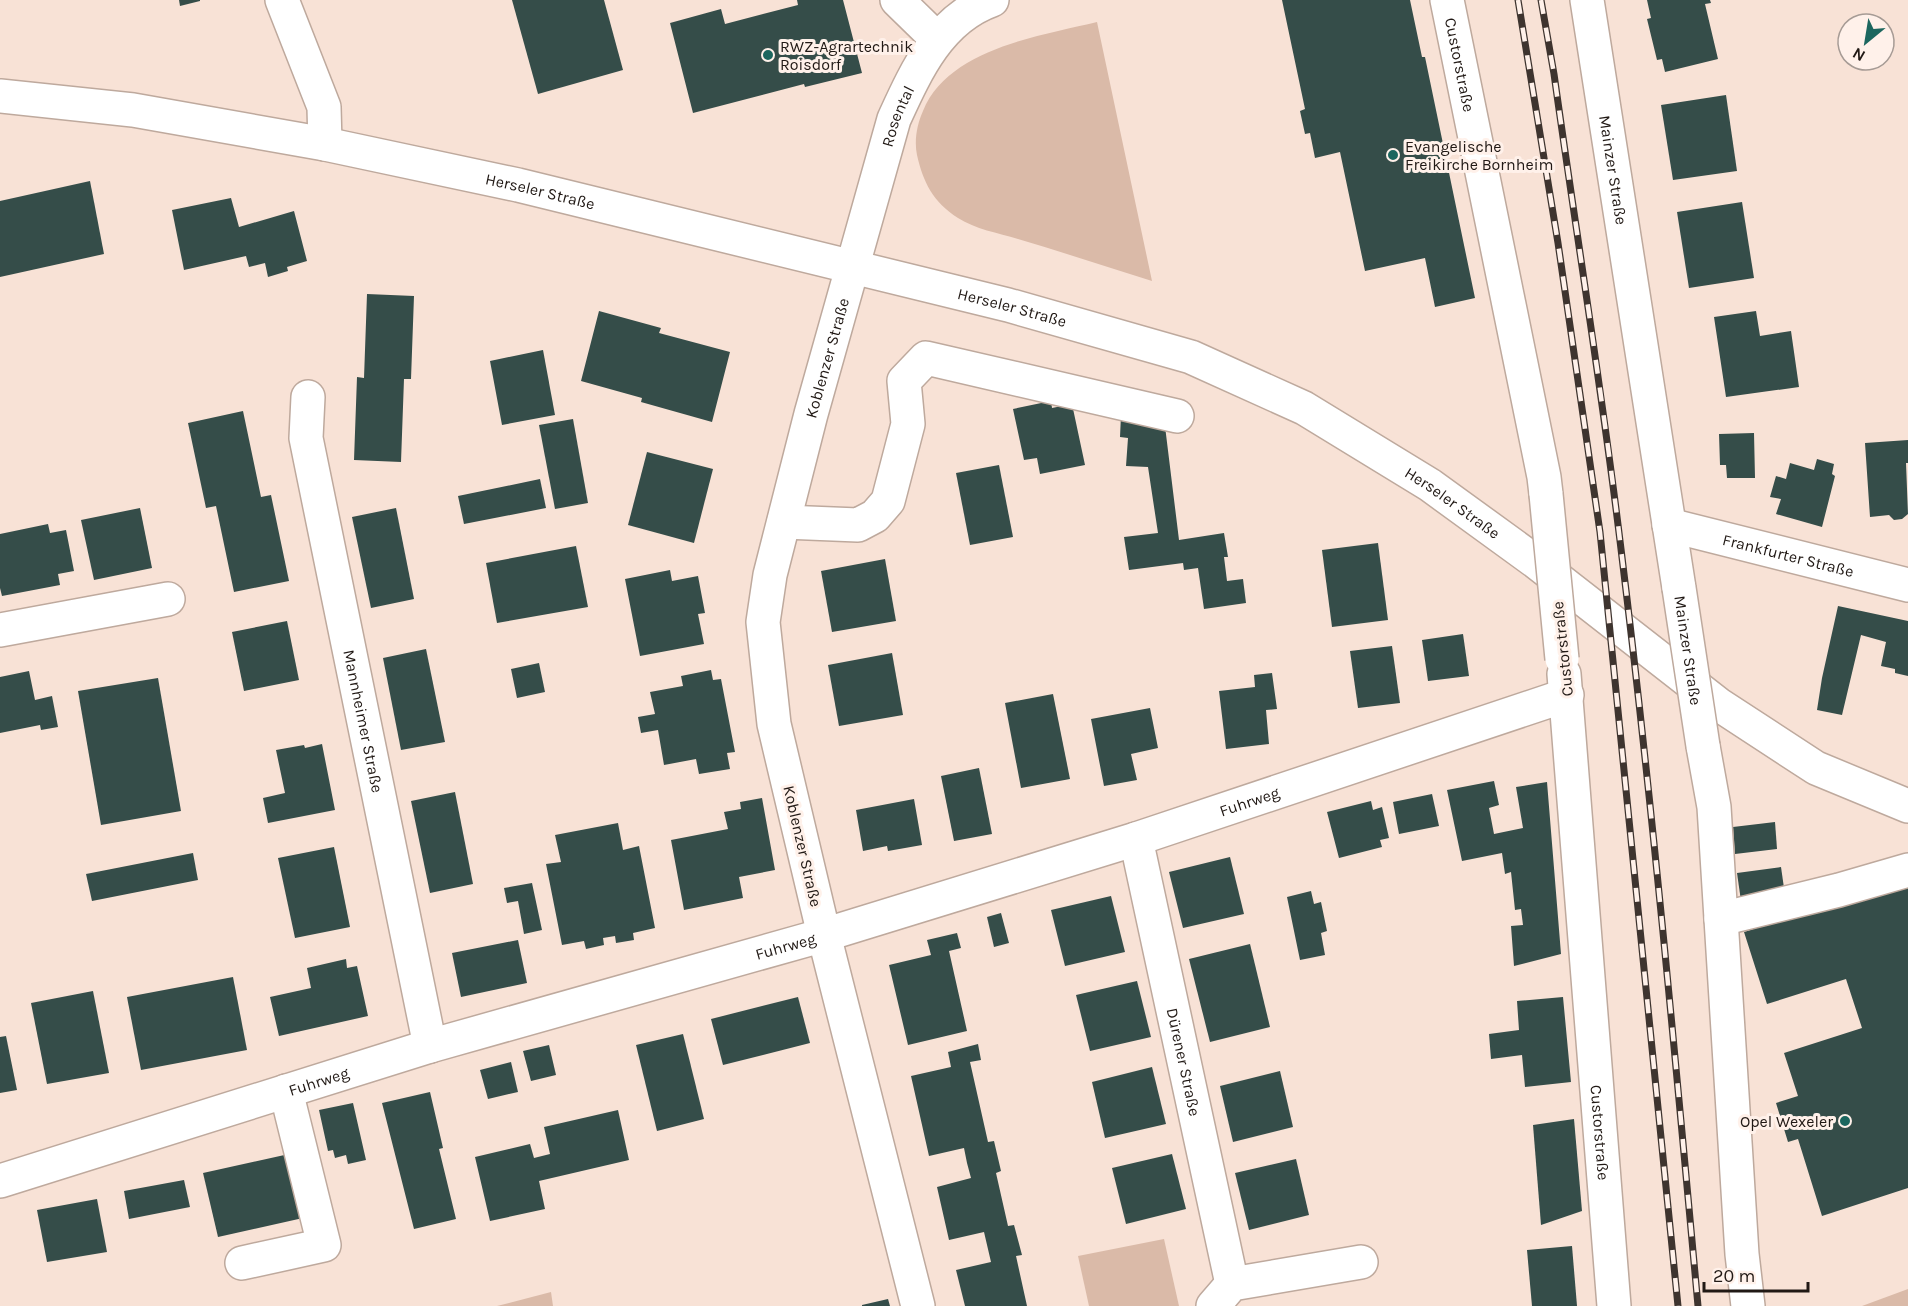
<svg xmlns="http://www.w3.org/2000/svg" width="1908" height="1306" font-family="Karla,sans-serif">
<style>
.green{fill:#dabaa8}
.building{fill:#354d49}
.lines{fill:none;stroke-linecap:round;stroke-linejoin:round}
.minor-casing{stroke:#bea99d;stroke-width:36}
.major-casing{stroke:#bea99d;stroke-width:36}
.minor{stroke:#fff;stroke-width:33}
.major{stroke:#fff;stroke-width:33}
.rail-casing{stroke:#3e342f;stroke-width:7}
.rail{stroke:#fff1ea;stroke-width:4.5;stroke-dasharray:14;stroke-linecap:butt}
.minor-bridge-casing{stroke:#bea99d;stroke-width:36;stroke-linecap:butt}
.minor-bridge{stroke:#fff;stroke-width:33}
.poi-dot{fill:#1c665e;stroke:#fff1ea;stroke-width:2}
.labels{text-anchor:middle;stroke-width:6;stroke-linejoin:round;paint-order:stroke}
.poi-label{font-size:16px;fill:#211915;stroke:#fff1ea;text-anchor:start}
.street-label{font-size:16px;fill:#211915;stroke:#fff1ea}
</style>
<rect width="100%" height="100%" fill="#f8e2d6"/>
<g class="green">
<path d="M1097,22L1152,281C1107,267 1062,252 1018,239C998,233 975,229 958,218C933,202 923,182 917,155C914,141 917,124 923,111C948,49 1039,36 1097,22Z"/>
<path d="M1164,1239L1179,1306H1089L1078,1256Z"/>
<path d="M1908,1289V1306H1862Z"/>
<path d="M551,1292L553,1306H497Z"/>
</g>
<g class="building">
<path d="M179,0H200V1L180,6Z"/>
<path d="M512,0H604L623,70L538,94Z"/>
<path d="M797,0H843L862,73L805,87L804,84L693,113L670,23L721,9L725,24L798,5Z"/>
<path d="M1282,0H1410L1422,57H1425L1475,298L1435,307L1425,258L1365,271L1340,152L1315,158L1310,133L1305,134L1300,111L1305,109Z"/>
<path d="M1647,0H1710L1711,3L1705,4L1718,59L1665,72L1662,59L1657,60L1647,19L1651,18Z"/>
<path d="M1726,95L1737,171L1673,180L1661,105Z"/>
<path d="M90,181L104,254L0,277V201Z"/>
<path d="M231,198L239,227L294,211L307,261L287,267L288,271L268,277L265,263L249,267L246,256L184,270L172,210Z"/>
<path d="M1742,202L1754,278L1689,288L1677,212Z"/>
<path d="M367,294L414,296L411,379H404L401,462L354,460L357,377L364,378Z"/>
<path d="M599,311L661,328L659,333L730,352L712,422L641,402L642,398L581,381Z"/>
<path d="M1756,311L1760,336L1791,331L1799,387L1726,397L1714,317Z"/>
<path d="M543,350L555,415L502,425L490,361Z"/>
<path d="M1051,401L1052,408L1072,404L1085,465L1040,474L1037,458L1024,460L1013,409Z"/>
<path d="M243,411L261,497L271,495L289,581L234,592L216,506L206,508L188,423Z"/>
<path d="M1121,415L1164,418L1179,540L1224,533L1228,557H1224L1227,581L1243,579L1246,603L1204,609L1198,568L1184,570L1183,563L1129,570L1124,537L1158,533L1148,467L1126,466L1128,438L1120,437Z"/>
<path d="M573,419L588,503L555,509L539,425Z"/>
<path d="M1754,433L1755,478H1727L1726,465H1720L1719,434Z"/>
<path d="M1908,440V463H1906L1908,514L1902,519L1894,520L1889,515L1870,517L1865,443Z"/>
<path d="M647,452L713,469L694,543L628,525Z"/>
<path d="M1817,459L1834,464L1832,474L1835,476L1822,527L1776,514L1781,499L1770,497L1776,476L1786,479L1790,463L1814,470Z"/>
<path d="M999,465L1013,537L970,545L956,473Z"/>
<path d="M540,479L546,508L464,524L458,496Z"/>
<path d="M140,508L152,568L94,580L81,520Z"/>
<path d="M396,508L414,599L371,608L352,517Z"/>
<path d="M48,524L50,533L66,530L74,571L58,574L60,585L2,596L0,588V534Z"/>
<path d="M1378,543L1388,620L1332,627L1322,550Z"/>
<path d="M576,546L588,607L497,623L486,563Z"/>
<path d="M885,559L896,621L832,632L821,571Z"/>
<path d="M670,570L672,581L698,576L705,613L698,614L704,644L640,656L625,579Z"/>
<path d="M1838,606L1908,621V676L1895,673V669L1881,666L1886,642L1861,635L1842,715L1817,710L1822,678Z"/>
<path d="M287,621L299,680L244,691L232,632Z"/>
<path d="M1463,634L1469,676L1428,681L1422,640Z"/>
<path d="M1392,646L1400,703L1358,708L1350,651Z"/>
<path d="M426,649L445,742L401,750L383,658Z"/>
<path d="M892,653L903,715L839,726L828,665Z"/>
<path d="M539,663L545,692L517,698L511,669Z"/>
<path d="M711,670L713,680L721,679L735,752L727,753L730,769L699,774L696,759L664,765L658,730L641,733L638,717L655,714L650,692L683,686L681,676Z"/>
<path d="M29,671L35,700L52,696L58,727L41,730L40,725L0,733V677Z"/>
<path d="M1272,673L1277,709L1266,710L1269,744L1226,749L1219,691L1255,687L1254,675Z"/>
<path d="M158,678L181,811L101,825L78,691Z"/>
<path d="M1053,694L1070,779L1021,788L1005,703Z"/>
<path d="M1150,708L1158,748L1131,754L1137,780L1104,786L1091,719Z"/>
<path d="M322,744L335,810L268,823L263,798L285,793L276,750L304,745L305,748Z"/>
<path d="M979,768L992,834L954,841L941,776Z"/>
<path d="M1494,781L1499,805L1489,808L1494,834L1523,828L1516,787L1547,782L1561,954L1514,966L1511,926L1523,925L1521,909L1515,910L1511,872L1505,874L1502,853L1462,861L1447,790Z"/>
<path d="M455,792L473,884L430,893L411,801Z"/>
<path d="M1432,794L1439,826L1399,834L1393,802Z"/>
<path d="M762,798L775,870L739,877L743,898L684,910L671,840L728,829L724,812L741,809L740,802Z"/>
<path d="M914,799L922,845L888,851L887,846L863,851L856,810Z"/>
<path d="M1371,801L1373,810L1382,807L1389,838L1380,840L1382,847L1339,858L1327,812Z"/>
<path d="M1775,822L1777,849L1735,854L1733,827Z"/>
<path d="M618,823L623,850L639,846L655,928L633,933L634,940L616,943L615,936L603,938L604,945L586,949L584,941L562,945L546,864L561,862L555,835Z"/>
<path d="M334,847L350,927L295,938L278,858Z"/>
<path d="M193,853L198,880L92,901L86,874Z"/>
<path d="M1230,857L1244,914L1183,928L1169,872Z"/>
<path d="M1781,867L1785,895L1741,901L1737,873Z"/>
<path d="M1908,880V1188L1822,1216L1798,1139L1788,1142L1776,1103L1798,1096L1784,1053L1862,1028L1846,979L1767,1004L1744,932Z"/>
<path d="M532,883L542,930L524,934L518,901L507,903L504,888Z"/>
<path d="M1311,891L1314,904L1321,902L1327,931L1321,933L1325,955L1300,960L1287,897Z"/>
<path d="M1111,896L1125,952L1065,966L1051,910Z"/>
<path d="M1001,913L1009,943L994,947L987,917Z"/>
<path d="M957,933L961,948L949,951L967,1031L908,1045L889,965L931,955L927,940Z"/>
<path d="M518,940L527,983L461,997L452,953Z"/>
<path d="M1250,944L1270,1027L1210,1042L1189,959Z"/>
<path d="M346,959L347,968L357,966L368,1016L279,1036L270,997L311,988L307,968Z"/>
<path d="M233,977L247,1050L141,1070L127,997Z"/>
<path d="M1137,981L1151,1037L1090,1051L1076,995Z"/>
<path d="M93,991L109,1073L47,1084L31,1003Z"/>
<path d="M798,997L810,1043L723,1065L711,1019Z"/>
<path d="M1563,997L1571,1082L1525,1087L1522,1055L1491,1059L1489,1034L1519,1030L1517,1001Z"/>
<path d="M683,1034L704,1119L657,1131L636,1045Z"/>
<path d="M6,1036L17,1090L0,1093V1037Z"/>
<path d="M978,1044L981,1060L970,1062L988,1142L994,1141L1001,1171L996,1173L1008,1226L1014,1225L1022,1255L1016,1256L1027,1306H965L956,1270L991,1262L984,1232L949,1240L937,1187L971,1178L967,1163L964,1148L929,1156L911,1076L951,1067L948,1052Z"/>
<path d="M549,1045L556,1075L531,1081L523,1051Z"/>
<path d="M511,1062L518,1092L488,1099L480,1070Z"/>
<path d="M1152,1067L1166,1124L1105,1138L1092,1082Z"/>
<path d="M1280,1071L1293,1127L1233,1142L1220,1086Z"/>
<path d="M430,1092L443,1148L439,1149L456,1219L414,1229L382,1103Z"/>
<path d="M353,1103L366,1160L348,1164L346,1155L335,1158L333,1150L328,1151L319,1110Z"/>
<path d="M618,1110L629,1160L539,1181L545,1209L490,1221L475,1157L530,1144L534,1158L550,1154L544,1127Z"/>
<path d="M1574,1119L1582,1211L1541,1225L1533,1125Z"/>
<path d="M289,1154L303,1218L218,1237L203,1173Z"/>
<path d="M1172,1154L1186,1209L1126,1224L1112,1168Z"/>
<path d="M1296,1159L1309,1215L1249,1230L1235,1173Z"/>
<path d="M184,1180L190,1207L129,1219L124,1191Z"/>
<path d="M97,1199L107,1252L47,1262L37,1210Z"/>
<path d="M1572,1246L1577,1306H1532L1527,1250Z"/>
<path d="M888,1299L890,1306H862V1305Z"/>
</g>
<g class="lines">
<defs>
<g id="minor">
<path d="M282,0L324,107L325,144"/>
<path d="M897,0L937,39"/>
<path id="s1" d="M1447,0L1544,477L1546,494"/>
<path id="s2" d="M1587,0L1679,588"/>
<path id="s3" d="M308,397L306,438L430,1046"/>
<path d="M784,522L858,525L875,516L888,501L908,424L904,381L926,358L1177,416"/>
<path id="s4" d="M1669,525L1908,585"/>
<path d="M0,630L168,599"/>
<path id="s5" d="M1564,674L1614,1306"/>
<path d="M1703,746L1714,807L1742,1254L1748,1306"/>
<path id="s6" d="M1136,839L1232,1284"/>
<path d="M1721,919L1839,890L1908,870"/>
<path id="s7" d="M0,1181L430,1046L824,935L1136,839L1567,695"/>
<path d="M242,1263L324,1245L286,1091"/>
<path id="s8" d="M918,1306L824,935L774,724L763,622L770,575L811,414L894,119C916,71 939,19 992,0"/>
<path d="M1213,1306L1232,1284L1361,1262"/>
</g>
<g id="major">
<path id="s9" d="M0,96L133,110L325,144L518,185L1008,305L1191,357L1304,408L1430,485L1536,562L1718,704L1816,768L1908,806"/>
</g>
</defs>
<use href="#minor" class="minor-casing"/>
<use href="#major" class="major-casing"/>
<use href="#minor" class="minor"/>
<use href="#major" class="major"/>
<defs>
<g id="rail">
<path d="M1518,0L1558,243L1600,532L1678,1306"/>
<path d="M1541,0L1554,74C1576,232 1602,390 1621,549C1652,801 1675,1054 1698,1306"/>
</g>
</defs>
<use href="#rail" class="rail-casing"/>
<use href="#rail" class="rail"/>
<defs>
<g id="minor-bridge">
<path d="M1546,494L1562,659"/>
<path id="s10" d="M1679,588L1703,746"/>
</g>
</defs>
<use href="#minor-bridge" class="minor-bridge-casing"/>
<use href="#minor-bridge" class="minor-bridge"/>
</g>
<g class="poi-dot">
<circle cx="768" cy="55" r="6"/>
<circle cx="1393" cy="155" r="6"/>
<circle cx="1845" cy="1121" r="6"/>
</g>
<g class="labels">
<g class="poi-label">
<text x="780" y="52">RWZ-Agrartechnik<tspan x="780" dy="18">Roisdorf</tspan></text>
<text x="1405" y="152">Evangelische<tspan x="1405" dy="18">Freikirche Bornheim</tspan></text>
<text x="1833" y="1127" text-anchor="end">Opel Wexeler</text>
</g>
<g class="street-label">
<text dy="6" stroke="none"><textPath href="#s1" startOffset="66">Custorstraße</textPath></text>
<text dy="6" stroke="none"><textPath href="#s8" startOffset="1226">Rosental</textPath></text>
<text dy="6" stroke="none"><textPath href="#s2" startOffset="172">Mainzer Straße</textPath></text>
<text dy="6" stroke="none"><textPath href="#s9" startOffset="549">Herseler Straße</textPath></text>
<text dy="6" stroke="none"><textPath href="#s9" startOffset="1035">Herseler Straße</textPath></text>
<text dy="6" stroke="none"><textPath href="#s8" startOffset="974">Koblenzer Straße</textPath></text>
<text dy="6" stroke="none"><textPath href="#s9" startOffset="1521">Herseler Straße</textPath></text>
<text dy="6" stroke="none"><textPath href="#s4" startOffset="123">Frankfurter Straße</textPath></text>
<text transform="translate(1562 649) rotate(-96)" y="6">Custorstraße</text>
<text dy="6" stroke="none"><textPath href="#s10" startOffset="63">Mainzer Straße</textPath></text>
<text dy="6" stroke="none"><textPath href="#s3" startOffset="330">Mannheimer Straße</textPath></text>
<text dy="6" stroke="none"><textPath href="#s7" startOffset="1306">Fuhrweg</textPath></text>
<text transform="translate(803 846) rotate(77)" y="6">Koblenzer Straße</text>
<text dy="6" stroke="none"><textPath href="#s7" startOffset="820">Fuhrweg</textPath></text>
<text dy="6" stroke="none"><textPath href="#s6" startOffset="228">Dürener Straße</textPath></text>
<text dy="6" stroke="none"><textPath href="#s7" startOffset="334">Fuhrweg</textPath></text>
<text dy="6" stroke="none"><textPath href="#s5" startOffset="460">Custorstraße</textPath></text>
</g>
</g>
<g transform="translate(1866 42) rotate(210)"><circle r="28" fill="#fff1ea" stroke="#a69b95" stroke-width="1.5"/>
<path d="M0-4.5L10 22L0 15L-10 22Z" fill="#1c665e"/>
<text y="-9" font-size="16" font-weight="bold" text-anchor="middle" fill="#211915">N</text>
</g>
<path d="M1704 1282v9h104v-9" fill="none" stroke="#211915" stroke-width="3"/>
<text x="1713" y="1282" font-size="18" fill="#211915" stroke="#fff1ea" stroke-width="4.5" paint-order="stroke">20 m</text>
</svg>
